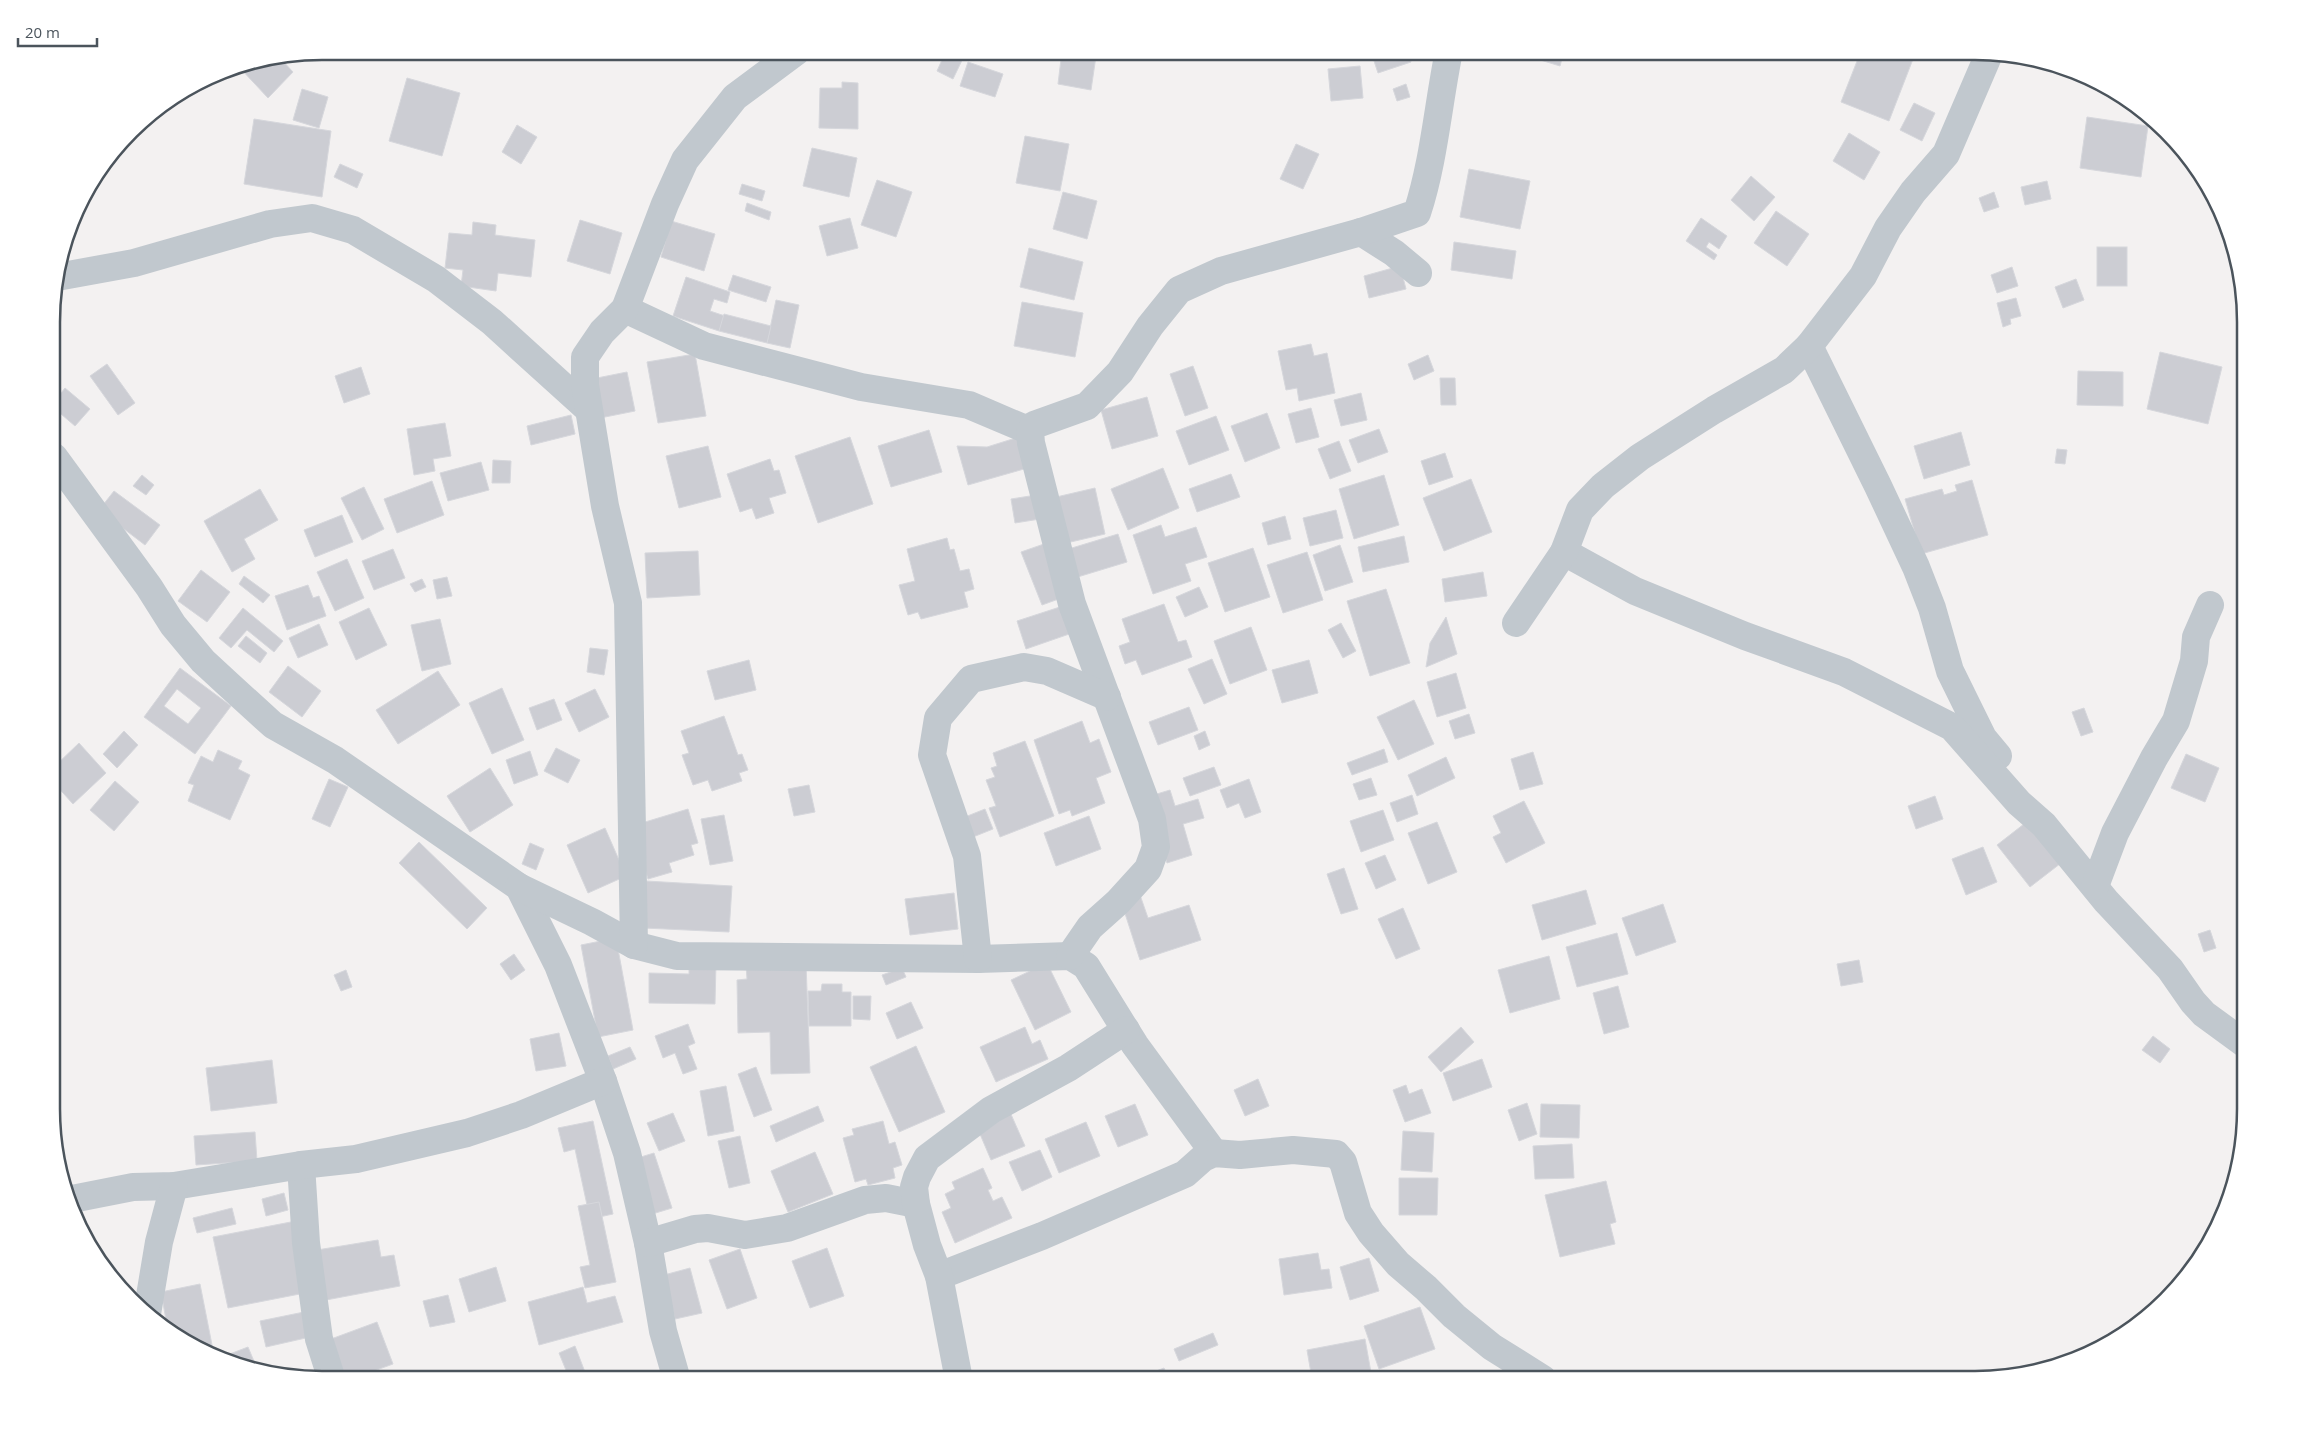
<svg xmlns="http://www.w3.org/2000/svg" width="2297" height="1431" font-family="'Open Sans',sans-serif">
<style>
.building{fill:#cccdd3;stroke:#d6d7dc;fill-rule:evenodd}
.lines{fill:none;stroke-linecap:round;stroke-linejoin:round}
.minor{stroke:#c1c8ce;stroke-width:28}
.rim{fill:none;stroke:#4b545c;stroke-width:2.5}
</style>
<rect width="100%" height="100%" fill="#f3f1f1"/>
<g class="building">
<path d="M946,51H959L965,54L953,79L937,71Z"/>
<path d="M1062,51L1096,56L1091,90L1058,84Z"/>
<path d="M1392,51H1408L1411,62L1378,73L1373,58Z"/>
<path d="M1511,51H1564L1560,66Z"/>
<path d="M1861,51H1895L1913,59L1889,121L1841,102Z"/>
<path d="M1910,51H1926L1925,56Z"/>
<path d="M281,59L293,72L268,98L240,68Z"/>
<path d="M968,62L1003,74L995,97L960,86Z"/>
<path d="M1360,66L1363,98L1331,101L1328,69Z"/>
<path d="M407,78L460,93L442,156L389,141Z"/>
<path d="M842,82L858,83V129L819,128L820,88H842Z"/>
<path d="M1406,84L1410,97L1397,101L1393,89Z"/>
<path d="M302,89L328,97L319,128L293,120Z"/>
<path d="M1914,103L1935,113L1922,141L1900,130Z"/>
<path d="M2087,117L2148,126L2141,177L2080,168Z"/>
<path d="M254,119L331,131L322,197L244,184Z"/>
<path d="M517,125L537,137L521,164L502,152Z"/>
<path d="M1849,133L1880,152L1864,180L1833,161Z"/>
<path d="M1025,136L1069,144L1060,191L1016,183Z"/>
<path d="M1296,144L1319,154L1303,189L1280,179Z"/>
<path d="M812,148L857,158L849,197L803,186Z"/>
<path d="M340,164L363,174L357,188L334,177Z"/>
<path d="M1469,169L1530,181L1520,229L1460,217Z"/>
<path d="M1751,176L1775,197L1754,221L1731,200Z"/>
<path d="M877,180L912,192L896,237L861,225Z"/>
<path d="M2047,181L2051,199L2025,205L2021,187Z"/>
<path d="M742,184L765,191L762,201L739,194Z"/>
<path d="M1063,192L1097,201L1087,239L1053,229Z"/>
<path d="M1994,192L1999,207L1984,212L1979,198Z"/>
<path d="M747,203L771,212L769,220L745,211Z"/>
<path d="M1776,211L1809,234L1787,266L1754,243Z"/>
<path d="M850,218L858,248L827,256L819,226Z"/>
<path d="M1701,218L1727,236L1719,249L1709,242L1706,247L1717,255L1714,260L1686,241Z"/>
<path d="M580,220L622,233L610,274L567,261Z"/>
<path d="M671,221L715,234L704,271L661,257Z"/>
<path d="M473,222L496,225L495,235L535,240L531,277L498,273L496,291L461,286L463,270L445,268L449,233L472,235Z"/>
<path d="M1454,242L1516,251L1512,279L1451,270Z"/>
<rect x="2097" y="247" width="30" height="39"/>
<path d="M1029,248L1083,262L1074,300L1020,287Z"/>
<path d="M1400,266L1406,289L1369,298L1364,276Z"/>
<path d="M2012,267L2018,286L1997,293L1991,275Z"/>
<path d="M733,275L771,287L766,302L728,290Z"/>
<path d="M686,277L730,292L727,303L714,299L710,311L725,316L719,331L673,316Z"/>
<path d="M2076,279L2084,300L2063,308L2055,287Z"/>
<path d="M2016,298L2021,316L2010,319L2011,324L2003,327L1997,303Z"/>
<path d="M776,300L799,305L790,348L767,343Z"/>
<path d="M1022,302L1083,313L1075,357L1014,346Z"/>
<path d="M724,314L771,326L767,343L719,331Z"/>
<path d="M1311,344L1314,356L1327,353L1335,393L1299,401L1297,388L1286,390L1278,351Z"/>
<path d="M2160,352L2222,367L2208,424L2147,409Z"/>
<path d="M695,354L706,416L658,423L647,362Z"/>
<path d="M1428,355L1434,371L1414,380L1408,364Z"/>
<path d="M107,364L135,403L118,415L90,376Z"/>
<path d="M1193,366L1208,408L1185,416L1170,374Z"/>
<path d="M361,367L370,394L344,403L335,376Z"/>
<path d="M2078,371L2123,372V406L2077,405Z"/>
<path d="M627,372L635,411L595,419L587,380Z"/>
<path d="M1440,378H1455L1456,405H1441Z"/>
<path d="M65,388L90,409L75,426L54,408V402Z"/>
<path d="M1361,393L1367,420L1341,426L1334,400Z"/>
<path d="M1147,397L1158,436L1112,449L1101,410Z"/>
<path d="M1311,408L1319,437L1296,443L1288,414Z"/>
<path d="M1267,413L1280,448L1245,462L1231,426Z"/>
<path d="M571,415L575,434L531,445L527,426Z"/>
<path d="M1216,416L1229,450L1189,465L1176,431Z"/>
<path d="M445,423L451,456L433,459L435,471L414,475L407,429Z"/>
<path d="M1379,429L1388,452L1358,463L1349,440Z"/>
<path d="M929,430L942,472L891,487L878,446Z"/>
<path d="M1961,432L1970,465L1924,479L1914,446Z"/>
<path d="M1022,436L1031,467L968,485L957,446L987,447Z"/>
<path d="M850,437L873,504L818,523L795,456Z"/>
<path d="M1339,441L1351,471L1330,479L1318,449Z"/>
<path d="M708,446L721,497L679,508L666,456Z"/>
<path d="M2057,449L2067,450L2065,464L2055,463Z"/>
<path d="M1445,453L1453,477L1429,485L1421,461Z"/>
<path d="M770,459L774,471L779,470L786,493L769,498L774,513L756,519L752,508L740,512L727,474Z"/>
<path d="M493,460L511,461L510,483H492Z"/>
<path d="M481,462L489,490L448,501L440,473Z"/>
<path d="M1163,468L1179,508L1128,530L1111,489Z"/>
<path d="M1231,474L1240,497L1197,512L1189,489Z"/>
<path d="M142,475L154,485L146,495L133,486Z"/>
<path d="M1384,475L1399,525L1354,539L1339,489Z"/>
<path d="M1471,479L1492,532L1444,551L1423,498Z"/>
<path d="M1972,480L1988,535L1921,554L1905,499L1942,489L1944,495L1957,491L1955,485Z"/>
<path d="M432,481L444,515L397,533L384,499Z"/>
<path d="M364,487L384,529L362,540L341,498Z"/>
<path d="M1095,488L1105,534L1062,544L1052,498Z"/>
<path d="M260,489L278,520L244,539L255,559L232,572L204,521Z"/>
<path d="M114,491L160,525L145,545L99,510Z"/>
<path d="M1036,495L1040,519L1015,523L1011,499Z"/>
<path d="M1336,510L1343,538L1310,546L1303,518Z"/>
<path d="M342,515L353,542L315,557L304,530Z"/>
<path d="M1285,516L1291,539L1268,545L1262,523Z"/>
<path d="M1161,525L1165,537L1196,527L1207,557L1185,564L1191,581L1153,594L1133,535Z"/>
<path d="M1118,534L1127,562L1071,579L1062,551Z"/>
<path d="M1404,536L1409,562L1363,572L1358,547Z"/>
<path d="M947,538L950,550L954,549L960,571L969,569L974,589L964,592L968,607L921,619L918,612L908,615L899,585L915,581L907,549Z"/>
<path d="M1044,544L1064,597L1042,605L1021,552Z"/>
<path d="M1340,545L1353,582L1325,591L1313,555Z"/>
<path d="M1253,548L1270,597L1225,612L1208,563Z"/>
<path d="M393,549L405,578L374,590L362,561Z"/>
<path d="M698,551L700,595L647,598L645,553Z"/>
<path d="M1307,552L1323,600L1283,613L1267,565Z"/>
<path d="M347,559L364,598L335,611L317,572Z"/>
<path d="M201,570L230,592L207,622L178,601Z"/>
<path d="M1483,572L1487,596L1445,602L1442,579Z"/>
<path d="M244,576L270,595L263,603L239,584Z"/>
<path d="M447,577L452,596L437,599L433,580Z"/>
<path d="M422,579L426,587L415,592L410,584Z"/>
<path d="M308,585L313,598L319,596L326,616L287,630L275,596Z"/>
<path d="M1199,587L1208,607L1185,617L1176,597Z"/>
<path d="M1386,589L1410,663L1370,676L1347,601Z"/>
<path d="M1164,604L1178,642L1186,640L1192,657L1142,675L1136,660L1125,664L1119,646L1130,642L1122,619Z"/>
<path d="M1066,605L1075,632L1026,649L1017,621Z"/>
<path d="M243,608L283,641L274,652L247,630L231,648L219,638Z"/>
<path d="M369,608L387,645L356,660L339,622Z"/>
<path d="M1446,617L1457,654L1426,667L1430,643Z"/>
<path d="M440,619L451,664L422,671L411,625Z"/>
<path d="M1341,623L1356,651L1343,658L1328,630Z"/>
<path d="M319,624L328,645L298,658L289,638Z"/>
<path d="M1251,627L1267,670L1230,684L1214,641Z"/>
<path d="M246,636L267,653L260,663L238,646Z"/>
<path d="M590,648L608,650L604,675L587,672Z"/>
<path d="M1212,659L1227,694L1204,704L1188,669Z"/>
<path d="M749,660L756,690L715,700L707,671Z"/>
<path d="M1309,660L1318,693L1282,703L1272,670Z"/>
<path d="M288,666L321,691L302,717L269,692Z"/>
<path d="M180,668L231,706L195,754L144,717ZM177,689L201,708L188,724L164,706Z"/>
<path d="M438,671L460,705L398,744L376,710Z"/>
<path d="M1456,673L1466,708L1437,717L1427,682Z"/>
<path d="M502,688L524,740L492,754L469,703Z"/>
<path d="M595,689L609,717L579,732L565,703Z"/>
<path d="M554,699L562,720L537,730L529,708Z"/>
<path d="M1414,700L1434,744L1398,760L1377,717Z"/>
<path d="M1189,707L1198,730L1158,745L1149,722Z"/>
<path d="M2084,708L2093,732L2081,736L2072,712Z"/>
<path d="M1469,714L1475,733L1455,739L1449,721Z"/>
<path d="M724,716L738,755L742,754L748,770L739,773L742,781L712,791L708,780L693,785L682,755L689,753L681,731Z"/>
<path d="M1082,721L1090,743L1099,739L1111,772L1096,778L1105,803L1072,816L1070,810L1059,814L1034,740Z"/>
<path d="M124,731L138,745L117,768L103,754Z"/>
<path d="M1205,731L1210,745L1199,750L1194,736Z"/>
<path d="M1025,741L1054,816L1000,837L989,808L996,806L986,780L995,777L991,768L997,766L993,753Z"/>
<path d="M79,743L106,773L73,804L54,783V767Z"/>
<path d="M556,748L580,760L568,783L544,771Z"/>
<path d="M1384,749L1388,762L1352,775L1347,763Z"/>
<path d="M218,750L242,761L238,769L250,775L230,820L188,801L194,785L188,783L201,756L213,762Z"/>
<path d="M530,751L538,775L514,784L506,760Z"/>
<path d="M1533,752L1543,784L1520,790L1511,759Z"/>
<path d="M2186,754L2219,768L2205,802L2171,788Z"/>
<path d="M1446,757L1455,778L1417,796L1408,775Z"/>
<path d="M1214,767L1221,785L1190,796L1183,778Z"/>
<path d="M490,768L513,805L470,832L447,796Z"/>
<path d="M1371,778L1377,795L1359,800L1353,784Z"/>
<path d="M329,779L348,787L330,827L312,819Z"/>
<path d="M1249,779L1261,812L1245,818L1239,803L1227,808L1220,790Z"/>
<path d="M115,781L139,802L114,831L90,810Z"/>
<path d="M809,785L815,812L794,816L788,789Z"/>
<path d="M1170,790L1175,806L1198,799L1204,818L1183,824L1192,855L1167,863L1147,797Z"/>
<path d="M1412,795L1418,814L1397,822L1390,803Z"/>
<path d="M1935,796L1943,819L1916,829L1908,806Z"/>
<path d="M1524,801L1545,843L1506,863L1493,837L1501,833L1493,816Z"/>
<path d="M688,809L698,843L691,845L694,855L669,863L672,872L648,879L632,826Z"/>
<path d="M985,809L993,829L973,837L965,817Z"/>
<path d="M1383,810L1394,840L1361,852L1350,821Z"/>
<path d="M724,815L733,861L710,865L701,819Z"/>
<path d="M1089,816L1101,849L1056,866L1044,833Z"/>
<path d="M2033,817L2065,860L2030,887L1997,845Z"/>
<path d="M1437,822L1457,872L1428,884L1408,833Z"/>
<path d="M605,828L626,876L588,893L567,845Z"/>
<path d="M419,842L487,908L467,929L399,863Z"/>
<path d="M530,843L544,849L536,870L522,864Z"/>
<path d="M1983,847L1997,882L1966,895L1952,859Z"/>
<path d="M1385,855L1396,880L1376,889L1365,863Z"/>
<path d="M1344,868L1358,909L1341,914L1327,874Z"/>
<path d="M646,881L732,886L729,932L644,928Z"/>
<path d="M1586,890L1596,924L1542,940L1532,905Z"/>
<path d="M954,893L958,929L910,935L905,899Z"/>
<path d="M1140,895L1148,918L1189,905L1201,940L1140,960L1121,901Z"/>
<path d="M1663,904L1676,942L1636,956L1622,918Z"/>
<path d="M1403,908L1420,949L1396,959L1378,919Z"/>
<path d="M2210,930L2216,948L2204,952L2198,934Z"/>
<path d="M1617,933L1628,974L1577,987L1566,947Z"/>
<path d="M616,938L633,1030L598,1037L581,945Z"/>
<path d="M514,954L525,970L511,980L500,964Z"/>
<path d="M1549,956L1560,999L1510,1013L1498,970Z"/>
<path d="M1859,960L1863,982L1841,986L1837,964Z"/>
<path d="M689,961L716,962L715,1004L649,1003V973L689,974Z"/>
<path d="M806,963L810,1073L771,1074L770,1032L738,1033L737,980L747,979L746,965Z"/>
<path d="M1047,963L1071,1012L1035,1030L1011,980Z"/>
<path d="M902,968L906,977L886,985L882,975Z"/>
<path d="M346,970L352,987L341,991L334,975Z"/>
<path d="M822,984H842V992H851V1026H809L808,991H821Z"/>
<path d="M1618,986L1629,1027L1604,1034L1593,993Z"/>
<path d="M853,996H871L870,1020L853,1019Z"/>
<path d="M911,1002L923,1028L897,1039L886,1013Z"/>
<path d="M688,1024L695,1043L688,1046L697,1069L683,1074L675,1053L663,1058L655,1036Z"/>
<path d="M1025,1027L1032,1044L1040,1040L1048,1059L996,1082L980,1047Z"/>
<path d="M1461,1027L1474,1042L1441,1072L1428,1057Z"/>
<path d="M559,1033L566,1066L536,1071L530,1039Z"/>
<path d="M2153,1036L2170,1049L2160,1063L2142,1050Z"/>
<path d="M916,1046L945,1112L899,1132L870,1067Z"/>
<path d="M630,1047L636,1059L613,1069L608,1056Z"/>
<path d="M1482,1059L1492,1087L1453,1101L1443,1073Z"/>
<path d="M272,1060L277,1103L211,1111L206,1068Z"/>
<path d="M756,1067L772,1110L754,1117L738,1074Z"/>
<path d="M1258,1079L1269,1106L1245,1116L1234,1090Z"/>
<path d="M1406,1085L1409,1094L1422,1089L1431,1113L1405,1122L1393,1090Z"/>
<path d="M726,1086L734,1131L708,1136L700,1091Z"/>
<path d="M1527,1103L1537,1134L1519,1141L1508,1110Z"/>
<path d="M1135,1104L1148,1135L1118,1147L1105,1116Z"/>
<path d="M1541,1104L1580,1105L1579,1138L1540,1137Z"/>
<path d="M818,1106L824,1121L776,1142L770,1126Z"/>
<path d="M1010,1112L1025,1146L991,1160L977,1127Z"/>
<path d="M673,1113L685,1141L659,1151L647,1123Z"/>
<path d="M593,1121L613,1214L590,1219L575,1149L564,1152L558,1128Z"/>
<path d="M883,1121L889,1144L895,1142L902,1165L893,1168L895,1178L868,1185L866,1179L855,1182L843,1138L854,1135L852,1129Z"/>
<path d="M1086,1122L1100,1156L1059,1173L1045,1139Z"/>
<path d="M1403,1131L1434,1133L1432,1172L1401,1170Z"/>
<path d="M255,1132L257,1161L196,1165L194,1136Z"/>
<path d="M740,1136L750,1183L729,1188L718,1141Z"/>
<path d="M1572,1144L1574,1178L1535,1179L1533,1146Z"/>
<path d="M1040,1150L1052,1177L1022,1191L1009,1162Z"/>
<path d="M815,1152L833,1194L788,1212L771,1171Z"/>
<path d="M654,1153L672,1208L649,1215L631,1160Z"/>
<path d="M983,1168L992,1188L988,1190L993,1201L1002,1197L1012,1218L955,1243L942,1212L951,1208L945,1194L955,1189L952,1182Z"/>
<path d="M1399,1178H1438L1437,1215H1399Z"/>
<path d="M1606,1181L1616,1222L1610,1224L1615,1244L1560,1257L1545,1195Z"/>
<path d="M284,1193L288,1210L266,1216L262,1199Z"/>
<path d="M599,1202L616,1282L585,1288L580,1267L590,1265L578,1206Z"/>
<path d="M232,1208L236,1224L197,1233L193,1218Z"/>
<path d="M296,1221L310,1292L228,1308L213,1237Z"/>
<path d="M378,1240L381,1257L394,1255L400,1286L326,1300L317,1250Z"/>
<path d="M827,1248L844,1296L810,1308L792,1261Z"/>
<path d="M740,1249L757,1298L727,1309L709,1260Z"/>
<path d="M1318,1253L1321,1270L1329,1269L1332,1288L1284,1295L1279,1259Z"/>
<path d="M1369,1258L1379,1291L1350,1300L1340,1267Z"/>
<path d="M496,1267L506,1301L469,1312L459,1279Z"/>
<path d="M690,1268L702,1313L675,1319L664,1275Z"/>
<path d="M200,1284L213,1350L208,1351L168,1331L161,1292Z"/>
<path d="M583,1287L587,1303L615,1296L623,1322L539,1345L528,1302Z"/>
<path d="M448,1295L455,1322L430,1327L423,1301Z"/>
<path d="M1420,1307L1435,1349L1379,1369L1364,1326Z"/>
<path d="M304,1312L310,1337L266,1347L260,1321Z"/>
<path d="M377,1322L393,1364L349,1380H337L323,1342Z"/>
<path d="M1213,1333L1218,1345L1179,1361L1174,1349Z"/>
<path d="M1365,1339L1372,1378L1312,1379L1307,1350Z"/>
<path d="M575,1346L588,1380H570L559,1353Z"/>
<path d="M248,1347L256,1366L248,1369L222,1357Z"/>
<path d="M1164,1368L1169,1379H1135Z"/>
</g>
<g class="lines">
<g class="minor">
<path d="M1361,232L1394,253L1418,273"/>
<path d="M57,277L134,263L270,224L312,218L353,230L436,279L492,322L588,409"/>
<path d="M625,309L704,346L861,387L969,405L1030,431"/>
<path d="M1809,346L1878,486L1916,567L1932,608L1950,671L1983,738L1998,756"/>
<path d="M54,457L149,587L173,625L203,661L229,685L273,725L335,760L519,887L558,965L603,1081L627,1153L648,1243L663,1331L677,1380"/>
<path d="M1564,552L1635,591L1745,636L1844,672L1952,727L2019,803L2044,825L2106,901L2170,969L2193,1002L2204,1014L2245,1044"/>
<path d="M1516,623L1564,552L1580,510L1603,486L1640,457L1714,410L1784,370L1809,346L1863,276L1888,228L1913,192L1946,154L1989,54"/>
<path d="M2095,886L2115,833L2154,758L2176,721L2194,661L2196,637L2210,605"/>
<path d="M519,887L592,922L634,945L677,956L978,959L1070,956L1086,966L1135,1045L1214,1153"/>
<path d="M634,945L628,603L605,506L585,385V357L602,332L625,309L665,204L685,160L735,97L797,51"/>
<path d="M1070,956L1090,927L1118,902L1148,869L1156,847L1152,819L1072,604L1031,443L1030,431L1034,425L1087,406L1120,372L1150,326L1179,290L1221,271L1361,232L1417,213C1434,161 1438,105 1449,51"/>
<path d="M978,959L967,856L932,755L938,718L971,679L1024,667L1047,671L1107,697"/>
<path d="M301,1165L306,1243L319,1339L332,1380"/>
<path d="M72,1199L133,1187L174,1186L301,1165L356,1159L467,1133L521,1115L603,1081"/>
<path d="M648,1243L695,1229L708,1228L745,1235L787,1228L865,1200L886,1198L916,1204"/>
<path d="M939,1276L1042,1236L1185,1174L1203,1158L1214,1153L1240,1155L1293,1150L1336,1154L1343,1162L1358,1213L1371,1233L1398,1264L1426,1288L1454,1316L1492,1347L1543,1379"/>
<path d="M147,1314L159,1242L174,1186"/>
<path d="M959,1380L939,1276L927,1245L916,1204L914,1187L917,1177L927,1158L991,1110L1068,1068L1126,1030"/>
</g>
</g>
<path d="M0 0H2297V1431H0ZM322 60H1975A262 262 0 0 1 2237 322V1109A262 262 0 0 1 1975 1371H322A262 262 0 0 1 60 1109V322A262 262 0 0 1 322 60Z" fill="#fff" fill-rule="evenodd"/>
<path class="rim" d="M322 60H1975A262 262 0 0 1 2237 322V1109A262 262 0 0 1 1975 1371H322A262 262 0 0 1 60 1109V322A262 262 0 0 1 322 60Z"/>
<path d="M18 38v8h79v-8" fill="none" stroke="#4b545c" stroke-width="2.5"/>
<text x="25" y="38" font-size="15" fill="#4b545c" stroke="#ffffff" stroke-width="4" paint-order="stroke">20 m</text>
</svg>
